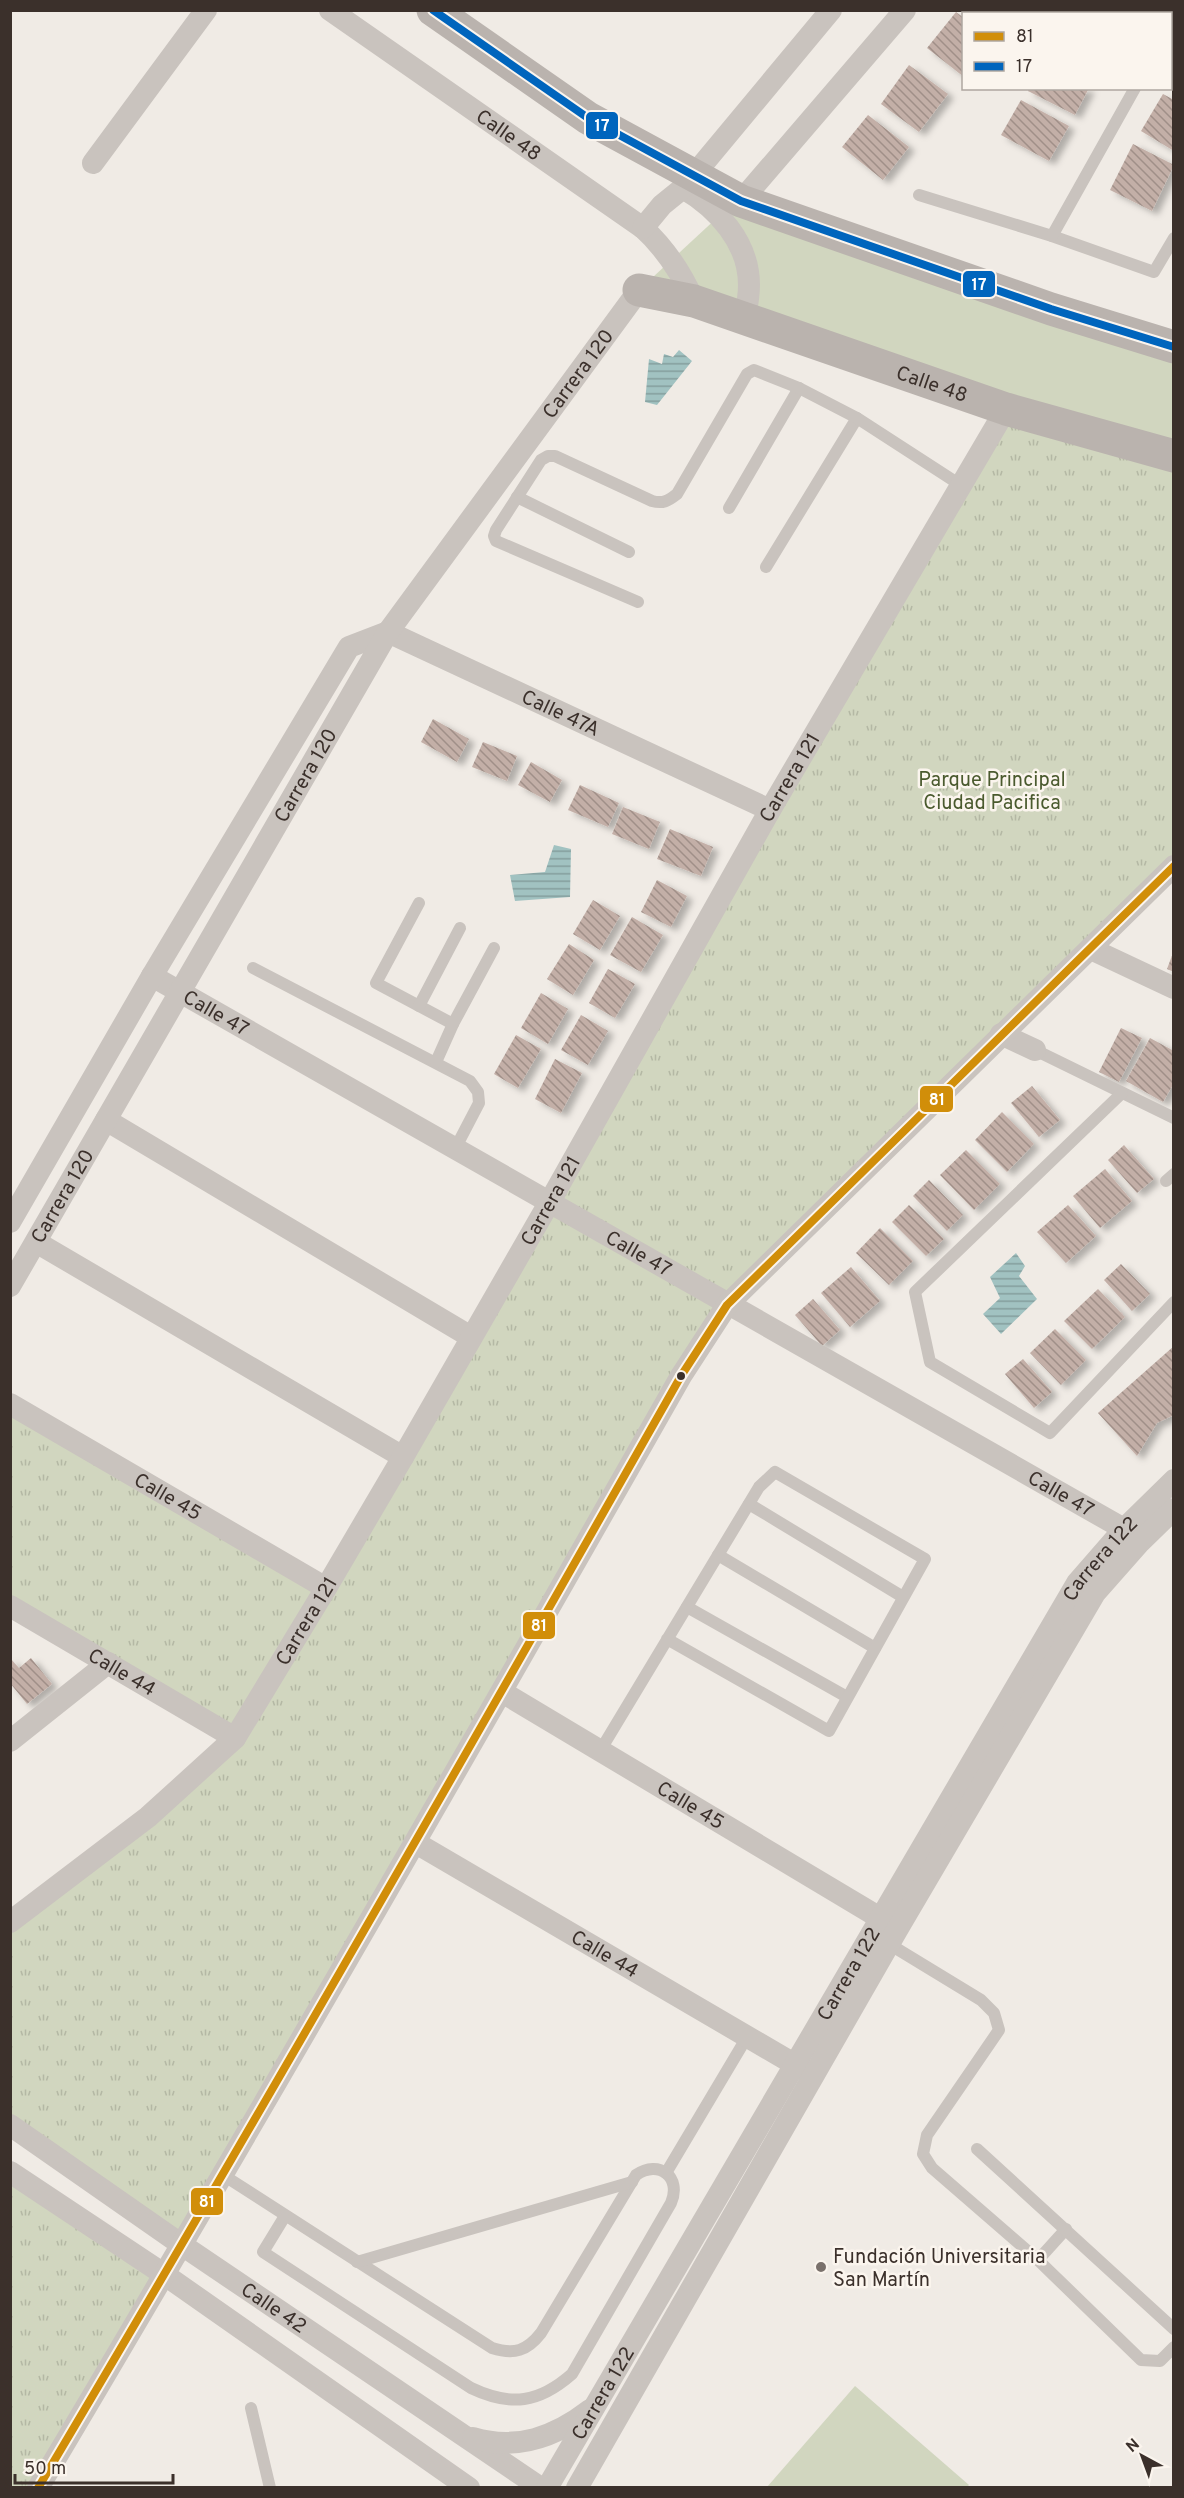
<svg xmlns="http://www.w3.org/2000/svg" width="1184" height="2498" font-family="Overpass,sans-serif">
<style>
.grass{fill:#d1d6bf}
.park{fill:url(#park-tufts)}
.water{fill:url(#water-rules)}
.building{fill:url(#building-back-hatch);filter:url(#shadow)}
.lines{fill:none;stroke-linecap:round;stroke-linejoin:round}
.service{stroke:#c9c3be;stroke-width:12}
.minor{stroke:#c9c3be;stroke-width:22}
.secondary{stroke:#bab3ae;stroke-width:33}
.bus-1-casing{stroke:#fbf5ee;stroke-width:12}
.bus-2-casing{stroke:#fbf5ee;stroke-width:12}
.bus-1{stroke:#d18e09;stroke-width:8}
.bus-2{stroke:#0065bd;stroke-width:8}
.bus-dot{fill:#3b302b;stroke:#fbf5ee;stroke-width:2}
.poi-dot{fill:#7a716c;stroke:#fbf5ee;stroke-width:2}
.labels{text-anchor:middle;stroke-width:5;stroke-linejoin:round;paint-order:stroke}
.street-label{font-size:20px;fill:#3b302b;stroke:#fbf5ee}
.park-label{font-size:20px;fill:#4a5a2e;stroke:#fbf5ee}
.poi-label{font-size:20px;fill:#3b302b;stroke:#fbf5ee;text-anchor:start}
.line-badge{stroke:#fbf5ee;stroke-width:2}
.badge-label{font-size:16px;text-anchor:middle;font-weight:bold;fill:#fff}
</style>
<defs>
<pattern id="park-tufts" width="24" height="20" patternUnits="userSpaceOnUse" patternTransform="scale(1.5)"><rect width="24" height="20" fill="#d1d6bf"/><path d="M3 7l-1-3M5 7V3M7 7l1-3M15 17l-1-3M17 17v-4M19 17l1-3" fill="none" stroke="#b4b8a4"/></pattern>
<pattern id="water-rules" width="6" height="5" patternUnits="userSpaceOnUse" patternTransform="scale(1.5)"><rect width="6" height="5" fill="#a1c2c1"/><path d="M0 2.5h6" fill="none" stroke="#849e9d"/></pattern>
<pattern id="building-back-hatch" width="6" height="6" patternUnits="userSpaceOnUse" patternTransform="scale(1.5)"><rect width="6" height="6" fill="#c3afa7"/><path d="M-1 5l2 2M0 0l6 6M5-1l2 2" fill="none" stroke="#a08f88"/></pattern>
<filter id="shadow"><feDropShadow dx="6" dy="4" stdDeviation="3" flood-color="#0004"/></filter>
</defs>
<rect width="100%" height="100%" fill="#f0ebe5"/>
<g class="grass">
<path d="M741,201L1173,347V456L639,290L720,215Z"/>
<path d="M855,2386L969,2485L967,2487H767Z"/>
</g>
<g class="park">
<path d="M1006,409L1173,456V866L727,1305L182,2245L11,2125V1922L234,1738L11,1606V1404L326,1588Z"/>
<path d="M10,2172L165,2275L38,2487H11Z"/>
</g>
<g class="water">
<path d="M679,350L692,361L657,405L645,402L649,359L662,364L664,354L673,357Z"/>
<path d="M554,845L571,849L570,897L515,901L510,875L545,872Z"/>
<path d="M1016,1253L1025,1266L1019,1276L1037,1299L1001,1334L983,1314L1000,1298L990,1277Z"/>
</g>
<g class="building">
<path d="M966,10H1022L1020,14H970Z"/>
<path d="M1071,10H1099L1104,14H1069Z"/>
<path d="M956,12L964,18V77L927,48Z"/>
<path d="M909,65L948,94L919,132L881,104Z"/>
<path d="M1029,88H1089L1075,115L1028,91Z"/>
<path d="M1163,94L1174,100V151L1141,131Z"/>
<path d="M1021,100L1069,126L1049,161L1001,135Z"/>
<path d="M868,115L909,147L883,180L842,147Z"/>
<path d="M1133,144L1174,165L1152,211L1110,190Z"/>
<path d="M433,719L469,739L457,762L421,742Z"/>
<path d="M483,742L517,756L507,781L472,767Z"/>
<path d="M531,762L562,780L550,802L518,785Z"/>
<path d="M580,785L619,803L608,827L568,810Z"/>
<path d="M623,807L660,822L649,849L612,834Z"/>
<path d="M670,829L713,847L701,876L657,859Z"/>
<path d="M657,880L687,896L671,927L641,912Z"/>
<path d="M593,900L620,916L600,950L573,934Z"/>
<path d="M632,917L663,935L641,972L610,955Z"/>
<path d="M569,944L594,960L573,995L547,979Z"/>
<path d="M1173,953H1174V972L1167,969Z"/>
<path d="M608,969L635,984L615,1018L589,1003Z"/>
<path d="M541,993L568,1009L548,1044L521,1028Z"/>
<path d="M581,1015L608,1031L588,1065L561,1050Z"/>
<path d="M1121,1028L1142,1038L1119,1082L1099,1072Z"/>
<path d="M516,1035L541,1049L518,1088L494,1074Z"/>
<path d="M1150,1038L1174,1051V1083L1163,1102L1126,1081Z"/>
<path d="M555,1059L582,1073L561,1113L535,1099Z"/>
<path d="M1032,1086L1060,1120L1039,1137L1011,1103Z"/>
<path d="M1002,1112L1034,1144L1007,1172L975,1140Z"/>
<path d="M1124,1145L1154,1179L1137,1193L1108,1160Z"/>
<path d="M966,1150L1000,1184L974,1210L940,1175Z"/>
<path d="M1105,1169L1132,1201L1100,1228L1073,1196Z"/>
<path d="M929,1180L963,1215L947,1231L913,1196Z"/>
<path d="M909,1205L944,1239L926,1256L892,1222Z"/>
<path d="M1068,1205L1096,1236L1066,1263L1037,1232Z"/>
<path d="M880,1228L913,1261L889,1285L856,1253Z"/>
<path d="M1121,1264L1150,1294L1132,1311L1104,1280Z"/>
<path d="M851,1267L880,1301L850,1327L821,1293Z"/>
<path d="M1098,1289L1125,1317L1092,1349L1064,1321Z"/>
<path d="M813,1299L840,1330L822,1346L795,1315Z"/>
<path d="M1055,1329L1086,1360L1061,1385L1030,1353Z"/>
<path d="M1174,1346V1415L1157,1423L1137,1456L1098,1413Z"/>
<path d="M1023,1359L1052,1392L1034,1408L1005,1374Z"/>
<path d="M10,1658L19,1668L31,1658L52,1684L27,1704L10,1683Z"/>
</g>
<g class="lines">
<g class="service">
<path d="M1170,27L1174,21"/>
<path d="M919,195L1052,236L1154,272L1174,238"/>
<path d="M1052,236L1135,88"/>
<path d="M517,497L629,552"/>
<path d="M729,508L799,388"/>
<path d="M766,567L857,418"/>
<path d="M638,602L496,541L494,536L496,530L541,460L548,456H555L652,501C663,504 668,501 677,494L747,374L754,370L799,388L857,418L962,486"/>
<path d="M419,903L376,983L453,1024"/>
<path d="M253,968L470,1081L478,1092L479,1103L455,1149"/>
<path d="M419,1006L460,928"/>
<path d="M1035,1050L1174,1118"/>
<path d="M436,1062L453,1024L494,948"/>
<path d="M1122,1093L915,1292L930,1362L1050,1433L1174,1302"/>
<path d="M1166,1181L1174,1174"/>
<path d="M749,1504L903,1597"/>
<path d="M718,1555L875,1648"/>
<path d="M687,1607L847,1697"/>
<path d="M600,1751L759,1487L775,1472L925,1559L829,1731L667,1639"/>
<path d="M889,1944L981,2000L994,2013L999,2030L927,2135L923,2154L932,2168L1038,2260L1066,2229"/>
<path d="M977,2149L1174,2329"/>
<path d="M666,2173L747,2037"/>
<path d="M223,2175L492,2348C514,2355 527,2351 541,2333L636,2175C659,2159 682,2177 671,2203L572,2374C539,2403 511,2407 471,2388L263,2252L285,2216"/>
<path d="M1038,2260L1141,2360L1160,2361L1174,2347"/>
<path d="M357,2262L632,2182"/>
<path d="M251,2408L270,2488"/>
</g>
<g class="minor">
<path id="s1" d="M330,10L643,228C666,249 681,272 694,301"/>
<path d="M93,163L206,10"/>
<path d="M683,188C717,208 749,242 749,285C749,296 747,307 745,318"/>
<path d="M741,201L905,10"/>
<path d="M643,228L662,205L683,188L831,10"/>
<path d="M1091,949L1174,988"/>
<path id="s2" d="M152,976L1124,1529L1135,1538"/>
<path d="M1001,1034L1035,1050"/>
<path d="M106,1120L471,1337"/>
<path id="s3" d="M10,1222L152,976L349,647L388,632L770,810"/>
<path d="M36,1242L403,1457"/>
<path id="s4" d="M10,1286L388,632L639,290"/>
<path id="s5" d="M10,1404L326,1588"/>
<path id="s6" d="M10,1606L235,1738"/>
<path id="s7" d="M502,1692L880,1918"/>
<path d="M10,1741L108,1663"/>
<path id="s8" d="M416,1843L806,2071"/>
<path id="s9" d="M10,1922L148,1817L235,1738L326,1588L403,1457L549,1203L770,810L1006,409"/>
<path id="s10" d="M10,2125L182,2245L541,2488"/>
<path d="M10,2172L165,2275L469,2488"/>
<path d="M473,2438C517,2451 555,2437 590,2410"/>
<path d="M38,2488C257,2120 470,1748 681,1376L727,1305L1174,866"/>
<path id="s11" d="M547,2488L1077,1583L1124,1529L1174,1480"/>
<path d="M577,2488L897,1930L1095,1593L1140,1542L1174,1509"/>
</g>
<g class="secondary">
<path d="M433,10L588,118L741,201L1051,309L1174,347"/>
<path id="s12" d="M639,290L694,301L1006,409L1174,456"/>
</g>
<defs>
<path id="bus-1" d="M38,2488C257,2120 470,1748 681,1376L727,1305L1174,866"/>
<path id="bus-2" d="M433,10L588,118L741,201L1051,309L1174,347"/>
</defs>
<use href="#bus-1" class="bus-1-casing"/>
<use href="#bus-2" class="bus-2-casing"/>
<use href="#bus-1" class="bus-1"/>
<use href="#bus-2" class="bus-2"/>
</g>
<circle class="bus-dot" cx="681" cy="1376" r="5"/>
<circle class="poi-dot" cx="821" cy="2267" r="6"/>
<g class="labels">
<g class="street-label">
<text dy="7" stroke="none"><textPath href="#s1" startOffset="218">Calle 48</textPath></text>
<text dy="7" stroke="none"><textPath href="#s4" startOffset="1076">Carrera 120</textPath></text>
<text dy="7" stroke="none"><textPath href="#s12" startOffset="308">Calle 48</textPath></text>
<text dy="7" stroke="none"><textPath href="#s3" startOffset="900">Calle 47A</textPath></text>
<text dy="7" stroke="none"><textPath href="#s4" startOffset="590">Carrera 120</textPath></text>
<text dy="7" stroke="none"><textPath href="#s9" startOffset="1400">Carrera 121</textPath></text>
<text dy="7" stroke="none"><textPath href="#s2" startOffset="74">Calle 47</textPath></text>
<text dy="7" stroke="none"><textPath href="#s4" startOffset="104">Carrera 120</textPath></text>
<text dy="7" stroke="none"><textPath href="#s9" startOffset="914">Carrera 121</textPath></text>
<text dy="7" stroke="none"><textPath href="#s2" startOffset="560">Calle 47</textPath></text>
<text dy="7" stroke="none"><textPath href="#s2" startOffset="1046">Calle 47</textPath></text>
<text dy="7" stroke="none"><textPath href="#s5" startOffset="183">Calle 45</textPath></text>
<text dy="7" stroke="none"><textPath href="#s11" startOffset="1082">Carrera 122</textPath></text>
<text dy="7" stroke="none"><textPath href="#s9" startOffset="428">Carrera 121</textPath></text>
<text dy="7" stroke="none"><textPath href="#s6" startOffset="130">Calle 44</textPath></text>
<text dy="7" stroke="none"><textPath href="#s7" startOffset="220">Calle 45</textPath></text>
<text dy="7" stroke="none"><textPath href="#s8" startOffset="219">Calle 44</textPath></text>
<text dy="7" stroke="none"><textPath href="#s11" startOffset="596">Carrera 122</textPath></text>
<text dy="7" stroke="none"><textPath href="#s10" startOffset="321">Calle 42</textPath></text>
<text dy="7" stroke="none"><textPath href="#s11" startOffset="110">Carrera 122</textPath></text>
</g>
<g class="park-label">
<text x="992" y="786">Parque Principal<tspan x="992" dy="23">Ciudad Pacifica</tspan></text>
</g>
<g class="poi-label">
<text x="833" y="2263">Fundación Universitaria<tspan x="833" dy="23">San Martín</tspan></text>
</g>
</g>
<g class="line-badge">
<rect x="585" y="111" width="34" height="29" rx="6" fill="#0065bd"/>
<rect x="962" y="270" width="34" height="28" rx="6" fill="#0065bd"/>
<rect x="919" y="1085" width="35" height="28" rx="6" fill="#d18e09"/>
<rect x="522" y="1611" width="34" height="29" rx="6" fill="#d18e09"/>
<rect x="190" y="2187" width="34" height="29" rx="6" fill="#d18e09"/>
</g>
<g class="badge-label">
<text x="602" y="131">17</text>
<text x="979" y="290">17</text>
<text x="937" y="1105">81</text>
<text x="539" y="1631">81</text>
<text x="207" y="2207">81</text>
</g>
<rect width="1184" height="2498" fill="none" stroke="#3b302b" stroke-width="24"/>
<rect x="962" y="12" width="210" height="78" fill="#fbf5ee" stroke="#aea6a0" stroke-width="1.5"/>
<rect x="974" y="32" width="30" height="9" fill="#d18e09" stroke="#aea6a0" stroke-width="1.5"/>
<text x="1016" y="42" font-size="18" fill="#3b302b">81</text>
<rect x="974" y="62" width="30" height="9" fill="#0065bd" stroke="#aea6a0" stroke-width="1.5"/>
<text x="1016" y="72" font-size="18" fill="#3b302b">17</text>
<g transform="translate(1142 2456) rotate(319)" stroke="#fbf5ee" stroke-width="4.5" paint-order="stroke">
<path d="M0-4.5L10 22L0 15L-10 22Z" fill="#3b302b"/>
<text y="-9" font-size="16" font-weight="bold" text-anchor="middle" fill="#3b302b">N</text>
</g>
<path d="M15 2474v9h158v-9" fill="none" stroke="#3b302b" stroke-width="3"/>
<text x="24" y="2474" font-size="18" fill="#3b302b" stroke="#fbf5ee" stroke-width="4.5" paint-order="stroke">50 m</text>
</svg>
